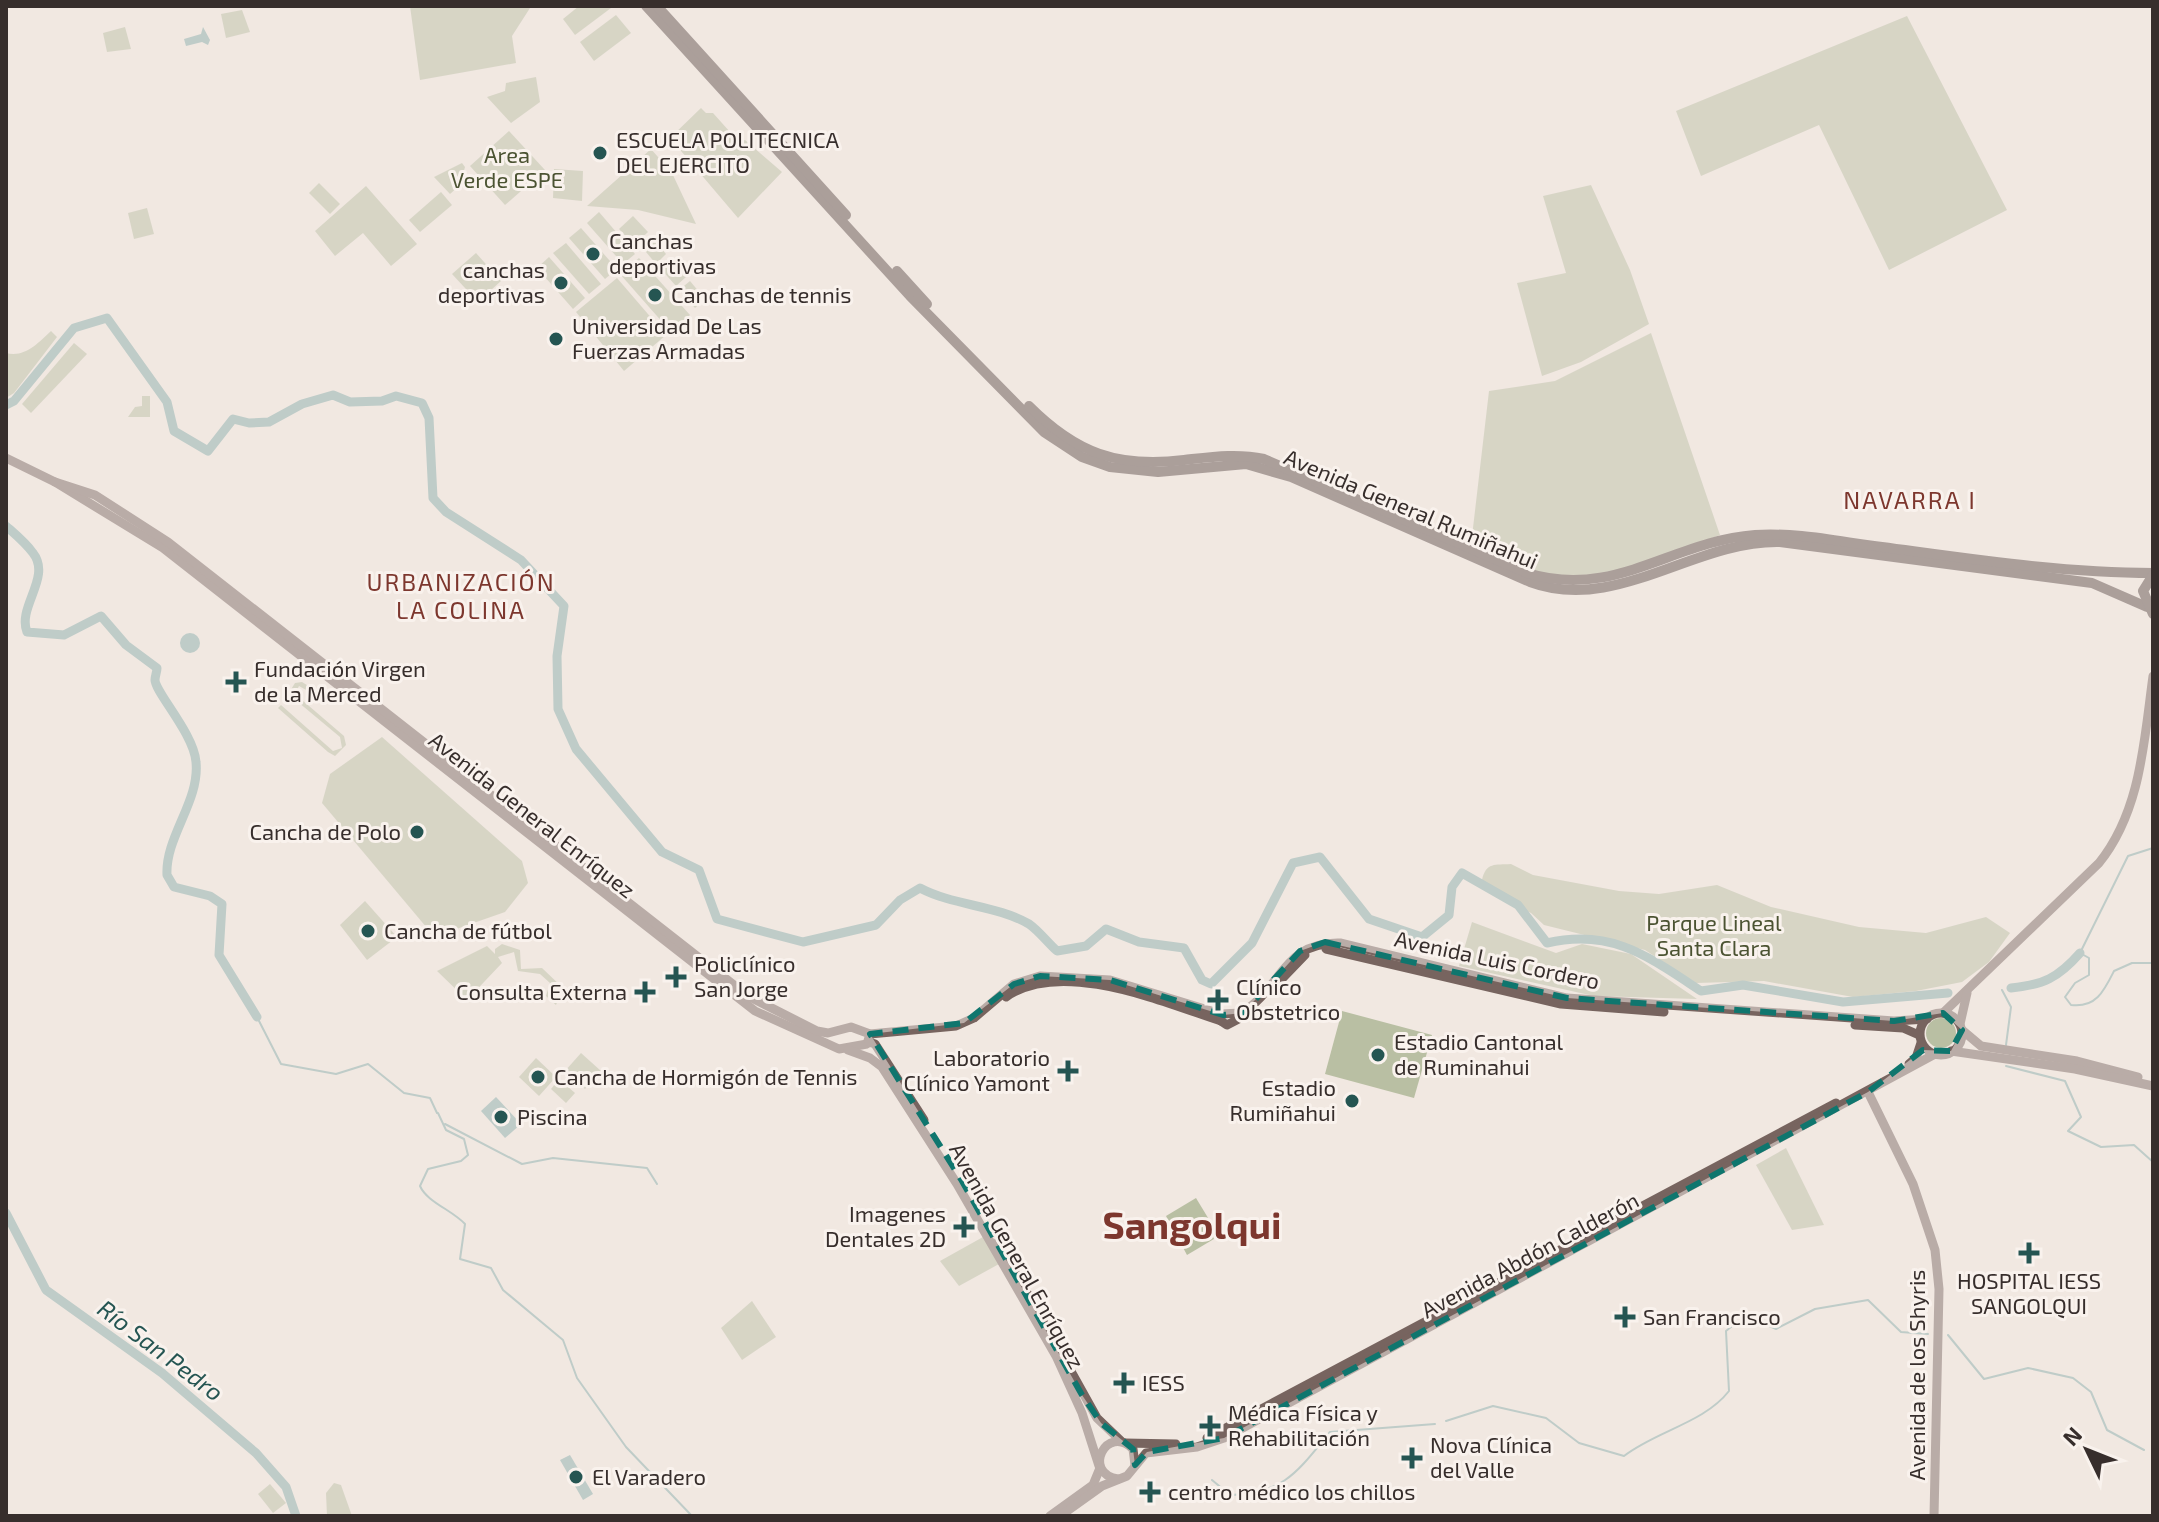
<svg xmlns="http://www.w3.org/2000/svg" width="2159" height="1522" font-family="'Exo 2',sans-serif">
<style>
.green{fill:#b9bfa3}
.water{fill:#83aba8}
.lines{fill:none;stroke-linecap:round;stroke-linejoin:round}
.stream{stroke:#83aba8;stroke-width:2}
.river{stroke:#83aba8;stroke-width:9}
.major{stroke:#77645f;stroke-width:9}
.highway{stroke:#574744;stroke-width:10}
.marked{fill:none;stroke:#0f766e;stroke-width:6;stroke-dasharray:16 10;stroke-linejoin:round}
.poi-dot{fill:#255552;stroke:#f9f2ed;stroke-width:3}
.labels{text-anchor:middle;stroke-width:6;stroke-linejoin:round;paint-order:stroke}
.poi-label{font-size:22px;fill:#372e2c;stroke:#f9f2ed;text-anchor:start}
.park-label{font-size:22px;fill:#4b5332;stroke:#f9f2ed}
.street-label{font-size:22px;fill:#372e2c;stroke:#f9f2ed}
.neighbourhood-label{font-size:24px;letter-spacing:2px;fill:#7d372e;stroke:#f9f2ed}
.water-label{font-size:24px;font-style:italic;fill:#255552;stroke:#f9f2ed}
.town-label{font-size:38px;font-weight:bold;fill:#7d372e;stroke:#f9f2ed}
</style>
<rect width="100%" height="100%" fill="#f1e8e1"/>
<g class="green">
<path d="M410,6H547L530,8L512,36L516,63L420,80Z"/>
<path d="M579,6H610L611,8L575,35L563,19Z"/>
<path d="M242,10L250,32L226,38L221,14Z"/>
<path d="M616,15L631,33L594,61L580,42Z"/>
<path d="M1907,16L2007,210L1889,270L1819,125L1701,176L1676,111Z"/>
<path d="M125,27L131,49L107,52L103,33Z"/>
<path d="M536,77L540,102L511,123L487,97L505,91L506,83Z"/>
<path d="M701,108L706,113H713L739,142L745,140L782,172L738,218L670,138Z"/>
<path d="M509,131L545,170L505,205L470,166Z"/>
<path d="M651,149L672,173L696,224L638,210L587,206Z"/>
<path d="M462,163L465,167L460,185L450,194L434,177Z"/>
<path d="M554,169L583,171L582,201L553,198Z"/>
<path d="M319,183L340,204L330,214L309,193Z"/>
<path d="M1591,185L1630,270L1649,324L1581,362L1542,376L1517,283L1566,273L1543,196Z"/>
<path d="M366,186L417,244L391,266L363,233L335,256L315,231Z"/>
<path d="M441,192L452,205L420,232L409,220Z"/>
<path d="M147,208L154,234L134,239L128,213Z"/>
<path d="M599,212L635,254L623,264L587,223Z"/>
<path d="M633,216L648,232L634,245L619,229Z"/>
<path d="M581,228L617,269L605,279L569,238Z"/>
<path d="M651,236L666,254L656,264L641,246Z"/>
<path d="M566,243L601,284L589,294L553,253Z"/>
<path d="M476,253L501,281L478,302L452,274Z"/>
<path d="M549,257L585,298L573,309L537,268Z"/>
<path d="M639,258L690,315L671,332L620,274Z"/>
<path d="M671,259L686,277L676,286L660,268Z"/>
<path d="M617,278L666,335L624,371L576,312Z"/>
<path d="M690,281L705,299L695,308L679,290Z"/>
<path d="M51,331L57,337L14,393L6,398V353C25,358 38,343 51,331Z"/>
<path d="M1651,333L1720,535C1663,556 1602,587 1540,573C1517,568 1493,554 1471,545L1489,391L1555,381Z"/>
<path d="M74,343L87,354L31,413L22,404Z"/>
<path d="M142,396H150V417H128L135,407L142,406Z"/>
<path d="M295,683L302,682L310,687L308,691L299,686L295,694L344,736L346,745L335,756L328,752L278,708L281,705L333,751L342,748L340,737L292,697L290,691Z"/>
<path d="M382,737L522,861L528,883L505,912L445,933L427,928L322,803L330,774Z"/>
<path d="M1511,864L1533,875L1619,891L1659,894L1717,885L1771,907L1859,927L1926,933L1986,917L2010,933L1989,962L1962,982L1916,991L1853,997L1764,981L1696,983L1645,950L1544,925L1531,913L1496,897L1482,880C1486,862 1495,865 1511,864Z"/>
<path d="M365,901L397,937L367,960L340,925Z"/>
<path d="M1472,922L1556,953L1582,944L1631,954L1697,999L1594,996L1459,966Z"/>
<path d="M502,944L520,950L521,969L542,968L563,988L556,1005L546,996L550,983L540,974L518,971L514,952L498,957L502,963L467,1000L437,971L487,946L495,954V949Z"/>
<path d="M1342,1011L1432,1035L1414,1098L1325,1074Z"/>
<circle cx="1941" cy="1033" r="15"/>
<path d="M581,1053L601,1071L585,1089L565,1071Z"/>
<path d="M536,1058L556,1077L539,1096L519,1077Z"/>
<path d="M559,1079L575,1093L566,1103L551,1089Z"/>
<path d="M1786,1148L1824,1225L1792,1230L1756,1165Z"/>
<path d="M1196,1198L1219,1236L1187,1255L1166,1216Z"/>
<path d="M983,1237L999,1264L959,1286L940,1261Z"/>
<path d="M752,1301L776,1337L742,1360L721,1328Z"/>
<path d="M334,1483L341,1485L352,1516H327L326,1493Z"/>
<path d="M270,1484L286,1503L273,1513L258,1494Z"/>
</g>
<g class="water">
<path d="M203,27L210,40L208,45L202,42L186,46L184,39L201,34Z"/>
<circle cx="190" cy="643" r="10"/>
<path d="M496,1097L521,1124L505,1138L481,1111Z"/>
<path d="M570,1455L593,1494L583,1500L560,1460Z"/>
</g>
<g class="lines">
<g class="stream">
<path d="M2153,848L2128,856L2080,953L2089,958V975L2075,983L2065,997L2071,1005C2096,1008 2104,991 2114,971L2132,963H2153"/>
<path d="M2002,990L2011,1007L2006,1045"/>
<path d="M257,1017L281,1064L336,1074L368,1064L404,1093L430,1098L437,1113"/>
<path d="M2006,1066L2065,1081L2081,1117L2068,1131L2101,1147L2134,1145L2153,1162"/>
<path d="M438,1113L446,1130L464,1139L468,1155L461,1161L428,1169L420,1186C427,1202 452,1210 465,1224L460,1259L491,1268L503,1290L563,1340L577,1378L626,1447L692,1516"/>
<path d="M445,1124L522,1164L553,1158L647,1168L657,1184"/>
<path d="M1745,1315L1776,1329L1815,1309L1868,1300L1901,1332L1928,1334"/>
<path d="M1948,1335L1984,1379L2028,1368L2073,1378L2091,1392L2107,1430L2144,1450"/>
<path d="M1446,1421L1493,1406L1546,1418L1579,1443L1624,1456C1656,1431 1704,1423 1729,1391L1726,1331L1737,1322"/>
<path d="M2152,1455H2153"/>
<path d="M1212,1480L1230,1495C1284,1494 1298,1471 1330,1432L1435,1424"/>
</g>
<g class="river">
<path d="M6,405L14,401L74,328L107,318L167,402L174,431L208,451L233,419L249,423L269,422L302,404L333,395L350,402L382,401L396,396L422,403L429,418L433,498L446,512L521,560L564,606L557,656L558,709L576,749L662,852L699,870L717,919L803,942L876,925L900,900L920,888C954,906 996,905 1029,924C1039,931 1048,943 1057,951L1086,946L1106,929L1139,942L1184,948L1202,980L1211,984L1252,943L1293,863L1320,857L1369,919L1422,937L1449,915L1452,887L1462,873L1518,905L1547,943C1612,928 1649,957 1701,991L1743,985L1843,1002L1948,993"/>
<path d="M6,526C15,534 26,543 33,553C52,577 17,607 27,632L64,635L101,616L126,645L157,668C157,672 155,676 155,680C155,692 194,734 196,762C200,801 165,837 167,875L174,887L210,896L222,904L219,955L257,1017"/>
<path d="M2011,988C2043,985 2058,978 2080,953"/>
<path d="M6,1213L46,1290L162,1373L256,1453L286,1487L296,1516"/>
</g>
<g class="major">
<path d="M6,458L55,482L163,548L755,1011L839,1049L867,1044L870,1034"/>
<path d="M55,482L95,495L168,542L748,996L817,1031L828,1033L851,1027L870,1034L956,1026L974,1018L1014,984L1040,976L1110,980L1221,1014L1241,1013C1282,989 1282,941 1341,943L1567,998L1894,1021L1927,1019"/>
<path d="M1326,949L1561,1004L1664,1012"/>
<path d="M1279,982L1305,955"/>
<path d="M1006,997C1061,958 1163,1002 1221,1021"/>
<path d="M1943,1013L2099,863C2141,811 2144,741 2153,676"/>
<circle cx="1941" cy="1034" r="21"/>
<path d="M1221,1014V1021L1227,1025L1250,1013"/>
<path d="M1960,1024L1967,993"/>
<path d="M1855,1025L1903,1028L1919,1035"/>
<path d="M1962,1030L1981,1046L2077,1061L2138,1077"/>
<path d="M869,1042L875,1044L924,1120"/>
<path d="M848,1050L870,1058L882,1067L957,1184L1056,1356L1082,1413L1099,1466"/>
<path d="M1951,1051L2075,1069L2153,1086"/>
<path d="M1909,1064L1916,1058L1921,1043"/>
<path d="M1868,1092L1913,1184L1935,1250L1939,1289L1934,1516"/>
<path d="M998,1242L1056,1344"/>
<path d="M1063,1357L1097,1418L1121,1441"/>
<path d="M1207,1438L1836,1103"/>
<path d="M1125,1443L1176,1444"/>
<path d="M1118,1479C1081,1473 1107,1423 1133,1449L1135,1465"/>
<path d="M1050,1516L1093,1485L1100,1468"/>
<path d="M1060,1516L1102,1486L1127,1476L1146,1453L1197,1447L1224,1438L1935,1054"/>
</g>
<g class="highway">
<path d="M646,6L910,296L1044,432L1082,457L1110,467L1158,472L1246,464L1291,477L1530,582C1616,614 1694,540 1780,542L2092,583L2147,607"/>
<path d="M657,6L846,215"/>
<path d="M897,271L927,304"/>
<path d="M1029,406C1076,453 1117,468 1184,460C1211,457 1237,453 1264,459L1527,573C1615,600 1672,541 1755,535C1796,532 1841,542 1882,547C1972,559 2062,573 2153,573"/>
<path d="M2153,575L2143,591L2153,614"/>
</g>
</g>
<path d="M0 0H2159V1522H0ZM1325,942L1567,998L1894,1021L1943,1013L1962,1030L1951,1051L1923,1050L1868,1092L1224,1438L1147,1452L1135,1465L1133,1449L1101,1423L1082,1395L962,1181L870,1034L964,1023L1014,984L1040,976L1110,980L1223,1015L1243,1013L1300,951Z" fill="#f1e8e1" fill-opacity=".55" fill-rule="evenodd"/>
<path class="marked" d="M1325,942L1567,998L1894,1021L1943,1013L1962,1030L1951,1051L1923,1050L1868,1092L1224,1438L1147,1452L1135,1465L1133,1449L1101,1423L1082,1395L962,1181L870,1034L964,1023L1014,984L1040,976L1110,980L1223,1015L1243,1013L1300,951Z"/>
<g class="poi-dot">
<circle cx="600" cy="153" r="8"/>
<circle cx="593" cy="254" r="8"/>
<circle cx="561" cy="283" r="8"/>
<circle cx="655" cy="295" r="8"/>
<circle cx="556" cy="339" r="8"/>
<path d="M232 670h8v8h8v8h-8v8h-8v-8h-8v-8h8z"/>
<circle cx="417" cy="832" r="8"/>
<circle cx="368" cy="931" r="8"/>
<path d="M672 965h8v8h8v8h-8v8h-8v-8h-8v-8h8z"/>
<path d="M641 980h8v8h8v8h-8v8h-8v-8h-8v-8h8z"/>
<path d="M1214 988h8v8h8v8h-8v8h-8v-8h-8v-8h8z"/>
<circle cx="1378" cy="1055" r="8"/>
<path d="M1064 1059h8v8h8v8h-8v8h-8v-8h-8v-8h8z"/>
<circle cx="538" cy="1077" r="8"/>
<circle cx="1352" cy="1101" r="8"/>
<circle cx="501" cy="1117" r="8"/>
<path d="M960 1215h8v8h8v8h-8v8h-8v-8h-8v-8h8z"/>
<path d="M2025 1241h8v8h8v8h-8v8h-8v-8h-8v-8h8z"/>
<path d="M1621 1305h8v8h8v8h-8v8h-8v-8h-8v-8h8z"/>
<path d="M1120 1371h8v8h8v8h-8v8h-8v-8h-8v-8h8z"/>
<path d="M1206 1414h8v8h8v8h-8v8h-8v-8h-8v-8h8z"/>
<path d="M1408 1446h8v8h8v8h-8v8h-8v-8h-8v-8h8z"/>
<circle cx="576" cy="1477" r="8"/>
<path d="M1146 1480h8v8h8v8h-8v8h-8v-8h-8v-8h8z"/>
</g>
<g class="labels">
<g class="poi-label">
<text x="616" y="148">ESCUELA POLITECNICA<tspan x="616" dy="25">DEL EJERCITO</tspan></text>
<text x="609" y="249">Canchas<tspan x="609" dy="25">deportivas</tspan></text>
<text x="545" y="278" text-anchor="end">canchas<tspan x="545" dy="25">deportivas</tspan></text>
<text x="671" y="303">Canchas de tennis</text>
<text x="572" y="334">Universidad De Las<tspan x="572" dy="25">Fuerzas Armadas</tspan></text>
<text x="254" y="677">Fundación Virgen<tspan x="254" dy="25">de la Merced</tspan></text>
<text x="401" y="840" text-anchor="end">Cancha de Polo</text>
<text x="384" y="939">Cancha de fútbol</text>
<text x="694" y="972">Policlínico<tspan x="694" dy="25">San Jorge</tspan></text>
<text x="1236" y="995">Clínico<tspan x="1236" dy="25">Obstetrico</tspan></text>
<text x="627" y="1000" text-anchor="end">Consulta Externa</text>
<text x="1394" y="1050">Estadio Cantonal<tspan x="1394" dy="25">de Ruminahui</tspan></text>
<text x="1050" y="1066" text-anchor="end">Laboratorio<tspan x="1050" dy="25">Clínico Yamont</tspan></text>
<text x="554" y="1085">Cancha de Hormigón de Tennis</text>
<text x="1336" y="1096" text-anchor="end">Estadio<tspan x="1336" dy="25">Rumiñahui</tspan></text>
<text x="517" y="1125">Piscina</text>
<text x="946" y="1222" text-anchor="end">Imagenes<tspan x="946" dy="25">Dentales 2D</tspan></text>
<text x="2029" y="1289" text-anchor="middle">HOSPITAL IESS<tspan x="2029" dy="25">SANGOLQUI</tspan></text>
<text x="1643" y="1325">San Francisco</text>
<text x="1142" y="1391">IESS</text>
<text x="1228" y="1421">Médica Física y<tspan x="1228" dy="25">Rehabilitación</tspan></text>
<text x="1430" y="1453">Nova Clínica<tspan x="1430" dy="25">del Valle</tspan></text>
<text x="592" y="1485">El Varadero</text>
<text x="1168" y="1500">centro médico los chillos</text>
</g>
<g class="park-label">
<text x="507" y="163">Area<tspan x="507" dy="25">Verde ESPE</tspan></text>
<text x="1714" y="931">Parque Lineal<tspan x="1714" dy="25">Santa Clara</tspan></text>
</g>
<g class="street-label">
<text transform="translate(1411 509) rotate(23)" y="8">Avenida General Rumiñahui</text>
<text transform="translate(532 815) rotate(38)" y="8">Avenida General Enríquez</text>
<text transform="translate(1497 960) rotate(12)" y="8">Avenida Luis Cordero</text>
<text transform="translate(1530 1255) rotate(-28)" y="8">Avenida Abdón Calderón</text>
<text transform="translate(1017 1256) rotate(61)" y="8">Avenida General Enríquez</text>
<text transform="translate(1917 1375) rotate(-90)" y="8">Avenida de los Shyris</text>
</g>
<g class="neighbourhood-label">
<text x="1910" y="509">NAVARRA I</text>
<text x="461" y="591">URBANIZACIÓN<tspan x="461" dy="28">LA COLINA</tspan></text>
</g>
<g class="water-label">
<text transform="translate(160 1351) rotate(37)" y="8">Río San Pedro</text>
</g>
<g class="town-label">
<text x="1192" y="1239">Sangolqui</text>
</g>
</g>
<rect width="2159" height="1522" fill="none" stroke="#372e2c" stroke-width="16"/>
<g transform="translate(2087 1450) rotate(313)" stroke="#f9f2ed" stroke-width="6" paint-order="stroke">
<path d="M0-6L14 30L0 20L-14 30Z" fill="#372e2c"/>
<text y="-12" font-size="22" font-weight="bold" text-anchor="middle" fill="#372e2c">N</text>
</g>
</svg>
